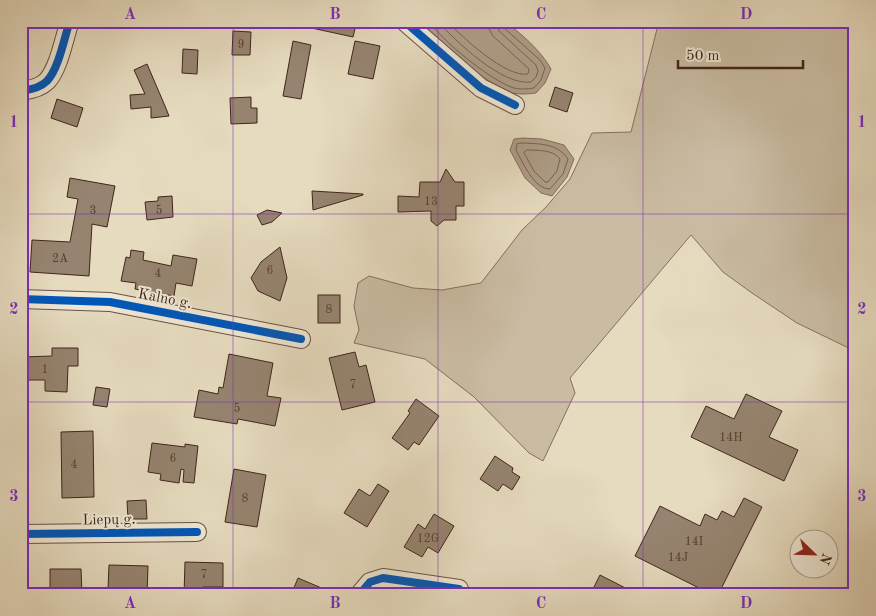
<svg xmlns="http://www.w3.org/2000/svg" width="876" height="616" font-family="'Old Standard TT',serif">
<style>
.green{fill:#cabca3;stroke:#85705f}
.water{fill:#ae9d87;stroke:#826d5c}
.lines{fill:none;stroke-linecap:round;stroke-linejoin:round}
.shore{stroke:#776151;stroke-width:1}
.building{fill:#968470;stroke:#40251b}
.minor-casing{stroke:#6a5244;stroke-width:20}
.minor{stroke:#efe8d5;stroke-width:18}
.cycleway-casing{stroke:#efe8d5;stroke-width:11}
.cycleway{stroke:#0057b8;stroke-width:8}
.grid{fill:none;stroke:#7b2cbf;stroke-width:1;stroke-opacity:0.55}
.labels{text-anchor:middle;stroke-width:4;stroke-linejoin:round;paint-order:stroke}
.number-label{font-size:12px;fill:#563d30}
.street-label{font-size:15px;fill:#40251b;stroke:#efe8d5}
.neatline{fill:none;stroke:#7b2cbf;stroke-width:2}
.grid-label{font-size:16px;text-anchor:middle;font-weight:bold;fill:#7b2cbf}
</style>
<rect width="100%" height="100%" fill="#e6dbbf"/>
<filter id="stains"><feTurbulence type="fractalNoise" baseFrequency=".004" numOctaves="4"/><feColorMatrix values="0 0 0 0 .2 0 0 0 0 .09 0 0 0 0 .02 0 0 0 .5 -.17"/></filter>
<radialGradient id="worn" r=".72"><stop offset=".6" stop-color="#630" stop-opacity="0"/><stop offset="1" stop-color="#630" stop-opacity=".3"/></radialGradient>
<path class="green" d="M659,21H855V351L797,323L752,293L723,272L691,235L570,378L575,393L543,461L529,453L474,397L425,359L354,343L359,330L354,306L358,283L369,276L413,288L442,290L481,283L522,230L546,207L570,179L592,133L631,132Z"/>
<g class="water">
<path d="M423,21H504C520,32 542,52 551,69L545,83L536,93C528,94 518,95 509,92C490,85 431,40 423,21Z"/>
<path d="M523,138L542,139L564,145L574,159L567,177L552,196L541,193L525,178L510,150L514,139Z"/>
</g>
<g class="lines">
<g class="shore">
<path d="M429,21C442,41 488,78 511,87C518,90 527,89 534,88L541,80L545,68L540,60L503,27L502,21"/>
<path d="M437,21C456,41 502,86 531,82L536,77L538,71L536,65L499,31L496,21"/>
<path d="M447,21C462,37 506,78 528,74L529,69L493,36L489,29L488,21"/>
<path d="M523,143C540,144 557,143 568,159L563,174L550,189C534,189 523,163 516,150L517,144Z"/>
<path d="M527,150C538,150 554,150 560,159L557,171L548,182H545L534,171L524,153Z"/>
</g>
</g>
<g class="building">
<path d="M308,21H357L353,37L307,27Z"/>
<path d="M233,31L251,32L250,55H232Z"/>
<path d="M293,41L311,45L301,99L283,96Z"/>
<path d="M355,41L380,46L373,79L348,74Z"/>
<path d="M183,49L198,50L197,74L182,73Z"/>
<path d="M147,64L165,106L169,116L151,118V107L131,109L130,95L145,94L134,70Z"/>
<path d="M555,87L573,93L567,112L549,106Z"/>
<path d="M251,97V108H257V123L231,124L230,98Z"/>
<path d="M57,99L83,108L77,127L51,118Z"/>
<path d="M446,169L455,182H464V206H456V220H444L437,226L431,221V211L398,212V196L419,197L420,182H440Z"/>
<path d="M70,178L115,186L107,227L92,224L89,276L30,272L32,240L70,242L78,199L67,197Z"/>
<path d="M312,191L363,194V195L313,210Z"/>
<path d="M172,196L173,217L147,220L145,202L158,201V197Z"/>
<path d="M267,210L282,213L272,222L262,225L257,215Z"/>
<path d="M280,247L287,278L280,301L258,291L251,278L261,262Z"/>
<path d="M131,250L144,252L143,260L171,266L173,255L197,259L192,286L176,283L174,296L135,289L136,283L121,281L126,257L130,258Z"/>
<rect x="318" y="295" width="22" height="28"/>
<path d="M52,348H78V366H68L67,392L45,391V380H23L21,357L52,356Z"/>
<path d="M355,352L359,367L366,365L375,402L342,410L329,358Z"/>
<path d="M229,354L273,363L267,396L281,398L275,426L238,419L237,424L194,417L199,390L218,394L219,387L223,388Z"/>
<path d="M96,387L110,389L107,407L93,405Z"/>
<path d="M746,394L782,411L769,437L798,450L784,481L691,437L706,406L734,419Z"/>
<path d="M416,399L439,416L419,445L414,442L408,450L392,438L410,413L408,411Z"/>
<path d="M93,431L94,497L62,498L61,432Z"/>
<path d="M152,443L185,447V444L198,446L194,483L183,482L184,470L181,469L179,483L160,480L161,474L148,472Z"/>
<path d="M495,456L513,468L512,472L520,477L512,490L503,484L498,491L480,479Z"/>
<path d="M234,469L266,475L257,527L225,522Z"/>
<path d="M378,484L389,491L367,527L344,513L359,489L370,496Z"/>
<path d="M744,498L762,507L718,595H713L635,556L660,506L700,526L705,514L717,520L722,511L734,517Z"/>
<path d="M146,500L147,519H128L127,501Z"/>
<path d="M434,514L454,526L438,553L428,547L422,557L404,547L418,524L425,529Z"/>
<path d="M185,562L223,563V587H203V595H184Z"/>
<path d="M109,565L148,566L147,595H128V589H108Z"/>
<path d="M50,569H81L82,595H50Z"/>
<path d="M600,575L639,595H599L592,591Z"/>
<path d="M298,578L338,595H291Z"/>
</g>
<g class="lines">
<defs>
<g id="minor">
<path d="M404,21L481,88L515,105"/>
<path d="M21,91C30,90 40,88 47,81C59,68 64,38 70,21"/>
<path d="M21,299L110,302L301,339"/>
<path d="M21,534L197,532"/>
<path d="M359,595L370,582L383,578L459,589"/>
</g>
</defs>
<use href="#minor" class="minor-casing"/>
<use href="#minor" class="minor"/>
<defs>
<g id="cycleway">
<path d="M404,21L481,88L515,105"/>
<path d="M21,91C30,90 40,88 47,81C59,68 64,38 70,21"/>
<path d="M21,299L110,302L301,339"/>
<path d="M21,534L197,532"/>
<path d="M359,595L370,582L383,578L459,589"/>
</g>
</defs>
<use href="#cycleway" class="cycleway-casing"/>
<use href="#cycleway" class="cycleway"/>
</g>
<path class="grid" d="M233,21V595M438,21V595M643,21V595M21,214H855M21,402H855"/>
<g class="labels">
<g class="number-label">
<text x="241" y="48">9</text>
<text x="431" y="205">13</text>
<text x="93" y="214">3</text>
<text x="159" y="214">5</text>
<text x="60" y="262">2A</text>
<text x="270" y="274">6</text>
<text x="158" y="277">4</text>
<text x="329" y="313">8</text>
<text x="45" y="373">1</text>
<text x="353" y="388">7</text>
<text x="237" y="412">5</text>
<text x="731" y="441">14H</text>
<text x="173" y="462">6</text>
<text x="74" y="468">4</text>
<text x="245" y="502">8</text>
<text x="428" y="542">12G</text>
<text x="694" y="545">14I</text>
<text x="678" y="561">14J</text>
<text x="204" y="578">7</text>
</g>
<g class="street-label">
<text transform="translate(165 298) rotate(11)" y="5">Kalno g.</text>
<text transform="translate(109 519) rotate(-1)" y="5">Liepų g.</text>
</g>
</g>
<rect width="876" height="616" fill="none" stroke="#e6dbbf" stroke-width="55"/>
<g transform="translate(814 554) rotate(113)"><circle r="24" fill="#efe8d5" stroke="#a99a8b"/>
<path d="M0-4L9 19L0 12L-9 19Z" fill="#8f2418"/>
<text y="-8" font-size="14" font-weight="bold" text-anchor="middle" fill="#40251b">N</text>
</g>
<path d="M678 60v8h125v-8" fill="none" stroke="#40251b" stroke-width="2.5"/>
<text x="686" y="60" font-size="15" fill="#40251b" stroke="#efe8d5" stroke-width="4" paint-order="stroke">50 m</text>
<rect x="28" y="28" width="820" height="560" class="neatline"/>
<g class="grid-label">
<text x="130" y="19">A</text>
<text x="335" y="19">B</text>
<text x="541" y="19">C</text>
<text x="746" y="19">D</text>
<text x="14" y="127">1</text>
<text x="862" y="127">1</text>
<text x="14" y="314">2</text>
<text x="862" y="314">2</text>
<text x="14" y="501">3</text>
<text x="862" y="501">3</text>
<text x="130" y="608">A</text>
<text x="335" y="608">B</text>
<text x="541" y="608">C</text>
<text x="746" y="608">D</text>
</g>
<rect width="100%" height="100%" filter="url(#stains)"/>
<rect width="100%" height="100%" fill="url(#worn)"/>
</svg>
